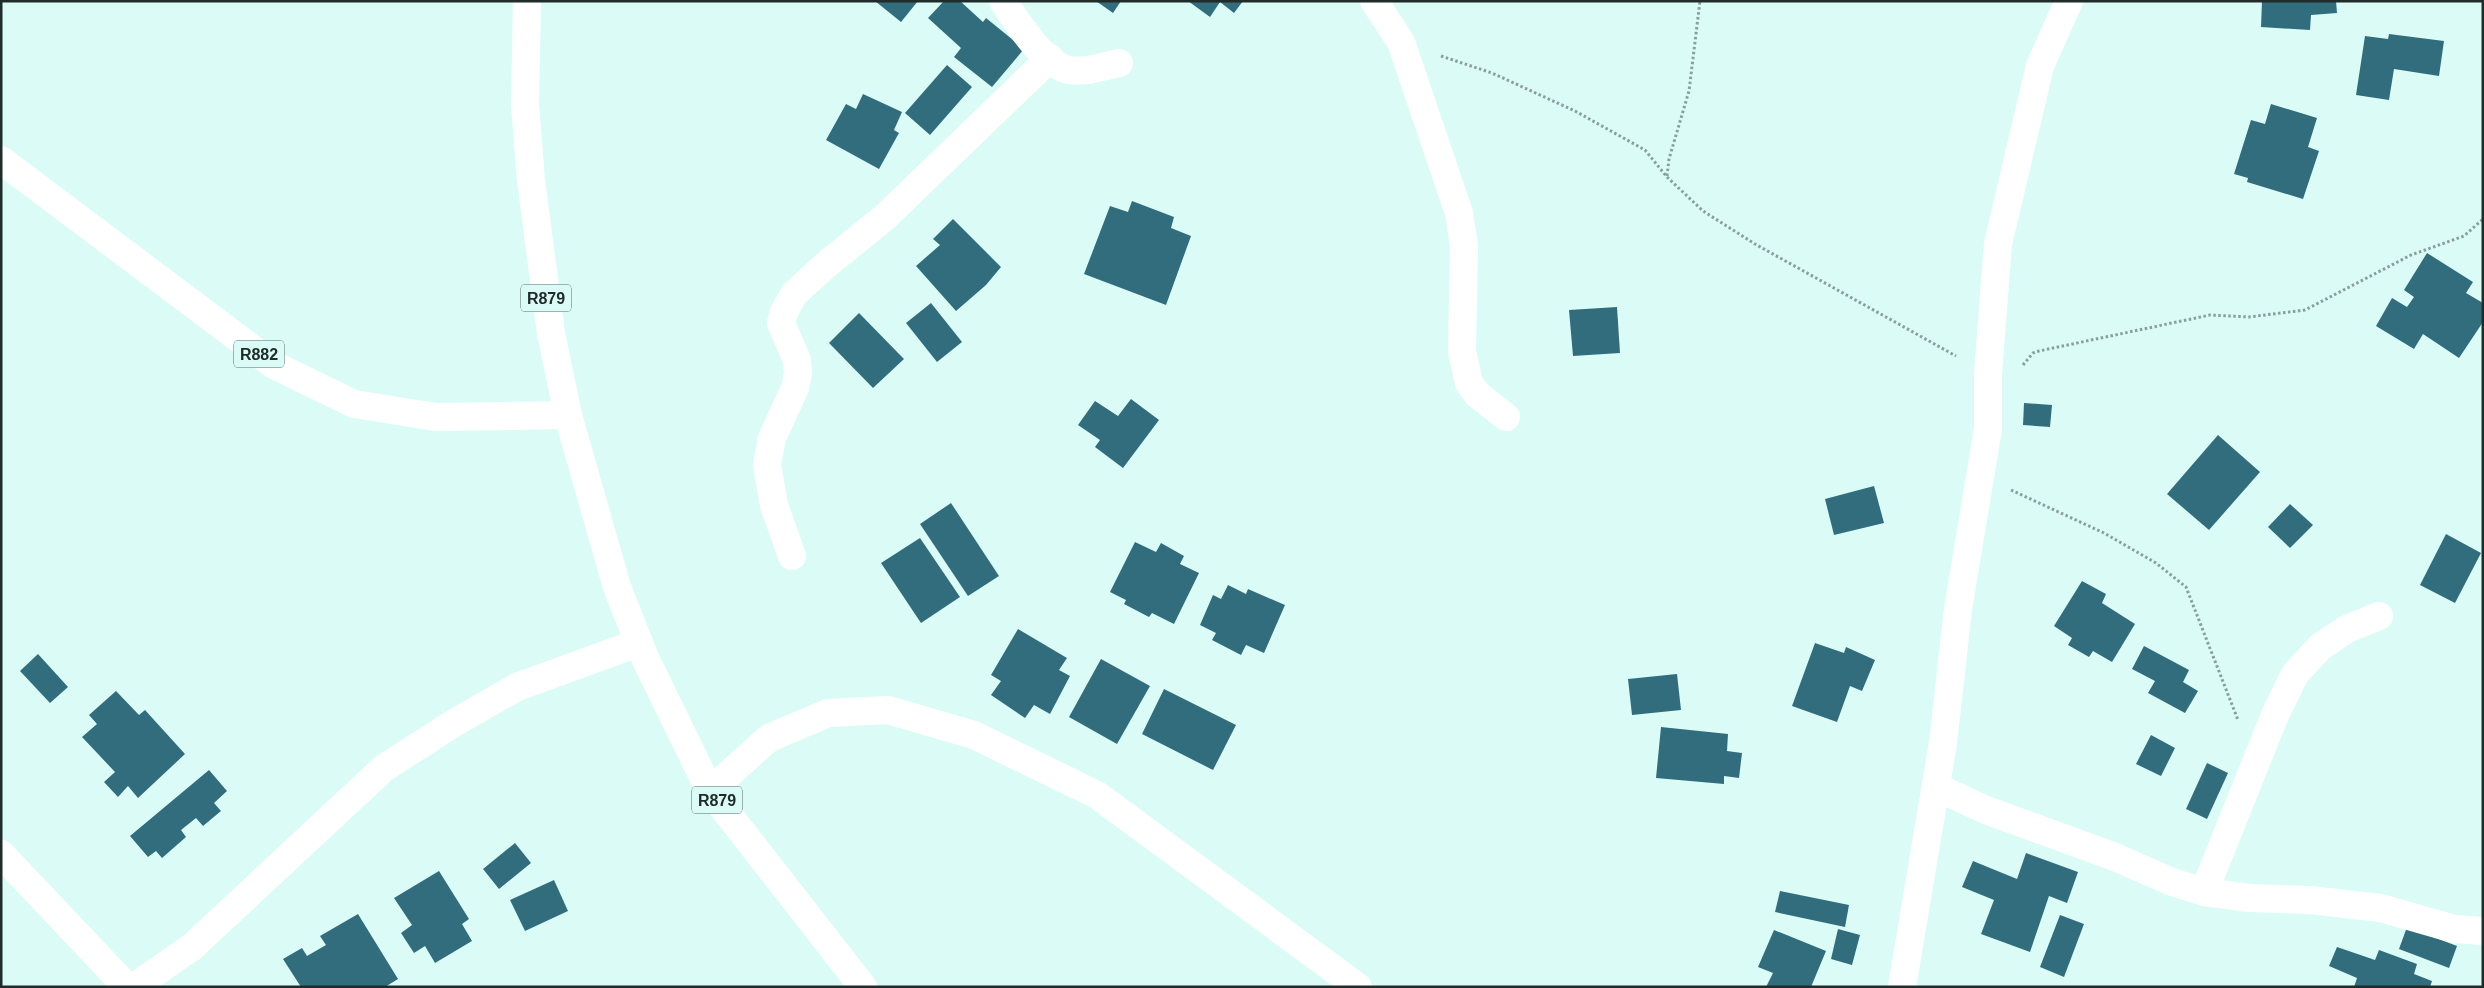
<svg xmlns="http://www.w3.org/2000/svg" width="2484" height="988" font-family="Arial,sans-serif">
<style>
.building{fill:#326d7d}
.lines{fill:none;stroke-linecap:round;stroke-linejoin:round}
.path{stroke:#889f9b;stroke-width:3;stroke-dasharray:2.5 2.5;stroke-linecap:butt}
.minor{stroke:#fff;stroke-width:28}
.primary{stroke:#fff;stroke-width:28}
.labels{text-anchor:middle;stroke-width:5;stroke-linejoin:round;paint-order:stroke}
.shield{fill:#dbfcf6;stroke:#586a67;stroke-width:1}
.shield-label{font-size:16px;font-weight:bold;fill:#202c2a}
</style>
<rect width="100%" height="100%" fill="#dbfcf6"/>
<g class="building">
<path d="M875,1H918L901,22Z"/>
<path d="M944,1H960L983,22L986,18L1024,49L992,87L954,57L961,48L928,18Z"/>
<path d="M1096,1H1121L1113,13Z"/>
<path d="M1188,1H1243L1234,13L1220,2L1210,17Z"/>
<path d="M2262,1H2336L2337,13L2311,15L2310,30L2261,27Z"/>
<path d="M2389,34L2444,41L2439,76L2394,69L2389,100L2356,95L2365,36L2388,39Z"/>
<path d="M947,65L972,87L930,135L905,113Z"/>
<path d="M863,94L902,112L894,130L899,133L879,169L826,140L846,104L856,109Z"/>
<path d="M2271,104L2317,118L2308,147L2319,151L2303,199L2247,182L2248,178L2234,174L2251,120L2265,124Z"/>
<path d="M1132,201L1174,217L1171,228L1191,236L1166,305L1084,274L1110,206L1128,212Z"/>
<path d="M953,219L1001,267L986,285L956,311L916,266L940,245L933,239Z"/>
<path d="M2427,253L2473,282L2466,293L2483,303V322L2459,358L2423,334L2414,349L2376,326L2392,298L2407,307L2414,297L2404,290Z"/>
<path d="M931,303L962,342L937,362L906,323Z"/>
<path d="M1617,307L1620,353L1573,356L1569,310Z"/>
<path d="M859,313L904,359L873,388L829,343Z"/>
<path d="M1131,399L1159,420L1123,468L1095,447L1100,440L1078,425L1095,401L1118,416Z"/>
<path d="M2024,403L2052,405L2050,427L2023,425Z"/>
<path d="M2218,435L2260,472L2209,530L2167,494Z"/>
<path d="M1874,486L1884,523L1834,535L1825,499Z"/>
<path d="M951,503L999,576L968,596L920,524Z"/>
<path d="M2290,504L2313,525L2290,548L2268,527Z"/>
<path d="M2446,534L2481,553L2455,603L2420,585Z"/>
<path d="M920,538L960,597L921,623L881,563Z"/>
<path d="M1135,542L1156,552L1161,543L1184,556L1180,564L1199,573L1174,624L1152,613L1149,617L1124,604L1126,600L1110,592Z"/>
<path d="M2082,581L2106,594L2102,603L2135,624L2112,662L2093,651L2089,657L2068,645L2072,638L2054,626Z"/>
<path d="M1228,585L1246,594L1248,589L1285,605L1264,653L1246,645L1241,655L1212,640L1216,633L1200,625L1213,595L1221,599Z"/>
<path d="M1018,629L1067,658L1059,670L1070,676L1050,714L1034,705L1025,718L991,695L1001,681L991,675Z"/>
<path d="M1815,643L1844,653L1846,647L1875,660L1862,691L1850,686L1837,722L1792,706Z"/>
<path d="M2144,646L2189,670L2183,682L2198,691L2185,713L2148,693L2155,681L2132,669Z"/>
<path d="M38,654L68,687L50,703L20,671Z"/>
<path d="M1101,659L1150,686L1117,744L1069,717Z"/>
<path d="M1677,674L1681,710L1632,715L1628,679Z"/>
<path d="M1164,689L1236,725L1213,770L1142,734Z"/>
<path d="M116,691L139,715L145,710L185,754L138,798L128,786L118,797L104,782L115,772L82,737L97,724L89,715Z"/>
<path d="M1661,727L1728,734L1727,751L1742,753L1739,778L1724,776V784L1656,778Z"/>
<path d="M2151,735L2175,748L2161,776L2136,764Z"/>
<path d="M2207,763L2228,773L2207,819L2186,809Z"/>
<path d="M209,770L227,791L214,803L221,811L203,826L196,818L181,830L186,837L162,858L156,851L148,857L130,836Z"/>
<path d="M515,843L531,863L499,889L483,869Z"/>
<path d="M2026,853L2078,872L2067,903L2049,896L2030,952L1981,934L1994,900L1962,887L1973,861L2017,879Z"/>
<path d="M439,871L469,919L462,924L472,941L435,963L425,946L414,953L401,933L412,925L394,898Z"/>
<path d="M554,880L568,911L525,931L510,900Z"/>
<path d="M1780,891L1849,905L1845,927L1775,912Z"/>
<path d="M358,914L398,979L385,987H301L283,959L302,948L307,956L326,945L320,936Z"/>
<path d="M2060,915L2084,924L2064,977L2040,967Z"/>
<path d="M2407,927L2457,946L2449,968L2399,949Z"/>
<path d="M1838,929L1860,935L1852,965L1831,959Z"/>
<path d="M1774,930L1826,951L1811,987H1766L1773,973L1758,967Z"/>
<path d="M2337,947L2375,960L2379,950L2417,964L2414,974L2432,981L2430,987H2354L2357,978L2329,966Z"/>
</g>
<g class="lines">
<g class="path">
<path d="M1441,56L1492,73L1575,111L1645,150L1667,177L1703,211L1755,244L1956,356"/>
<path d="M1667,176L1669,159L1689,91L1700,1"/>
<path d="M2023,365L2033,353L2039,351L2210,315L2249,317L2305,310L2411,255L2464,236L2483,219"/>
<path d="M2011,490L2104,533L2156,563L2186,587L2238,720"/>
</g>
<g class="minor">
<path d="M1003,1C1017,22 1044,65 1069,70C1085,73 1104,66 1119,63"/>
<path d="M1374,1L1401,42L1459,213L1464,246L1462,351L1469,383L1477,394L1506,417"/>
<path d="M792,556L774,505L767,465L772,438L795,388L798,374L797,360L781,323L784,312L794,294L827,264L884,218L1050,58"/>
<path d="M1936,787L1986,810L2115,857L2172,882L2204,892L2250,898L2310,900L2381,908L2454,929L2483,931"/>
<path d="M710,791L769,738L828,713L888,710L974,735L1097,795L1358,987"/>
<path d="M1,854L127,987"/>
<path d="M2204,892L2275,715L2295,674L2320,647L2347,629L2379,616"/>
<path d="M134,987L192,947L384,768L454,723L517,687L638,643"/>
<path d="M1902,987L1943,743L1958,609L1988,429V374L1998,244L2040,66L2069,1"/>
</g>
<g class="primary">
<path d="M527,1L525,105L531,180L551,333L568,415L617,587L645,658L710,791L863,987"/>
<path d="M1,160L274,365L354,404L436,417L568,415"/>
</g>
</g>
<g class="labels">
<g class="shield">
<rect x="521" y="284.5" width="50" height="27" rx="4"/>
<rect x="234" y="340.5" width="50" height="27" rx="4"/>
<rect x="692" y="786.5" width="50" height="27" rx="4"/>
</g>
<g class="shield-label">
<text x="546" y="304">R879</text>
<text x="259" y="360">R882</text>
<text x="717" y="806">R879</text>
</g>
</g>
<rect width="2484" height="988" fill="none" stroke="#202c2a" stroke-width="5"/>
</svg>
